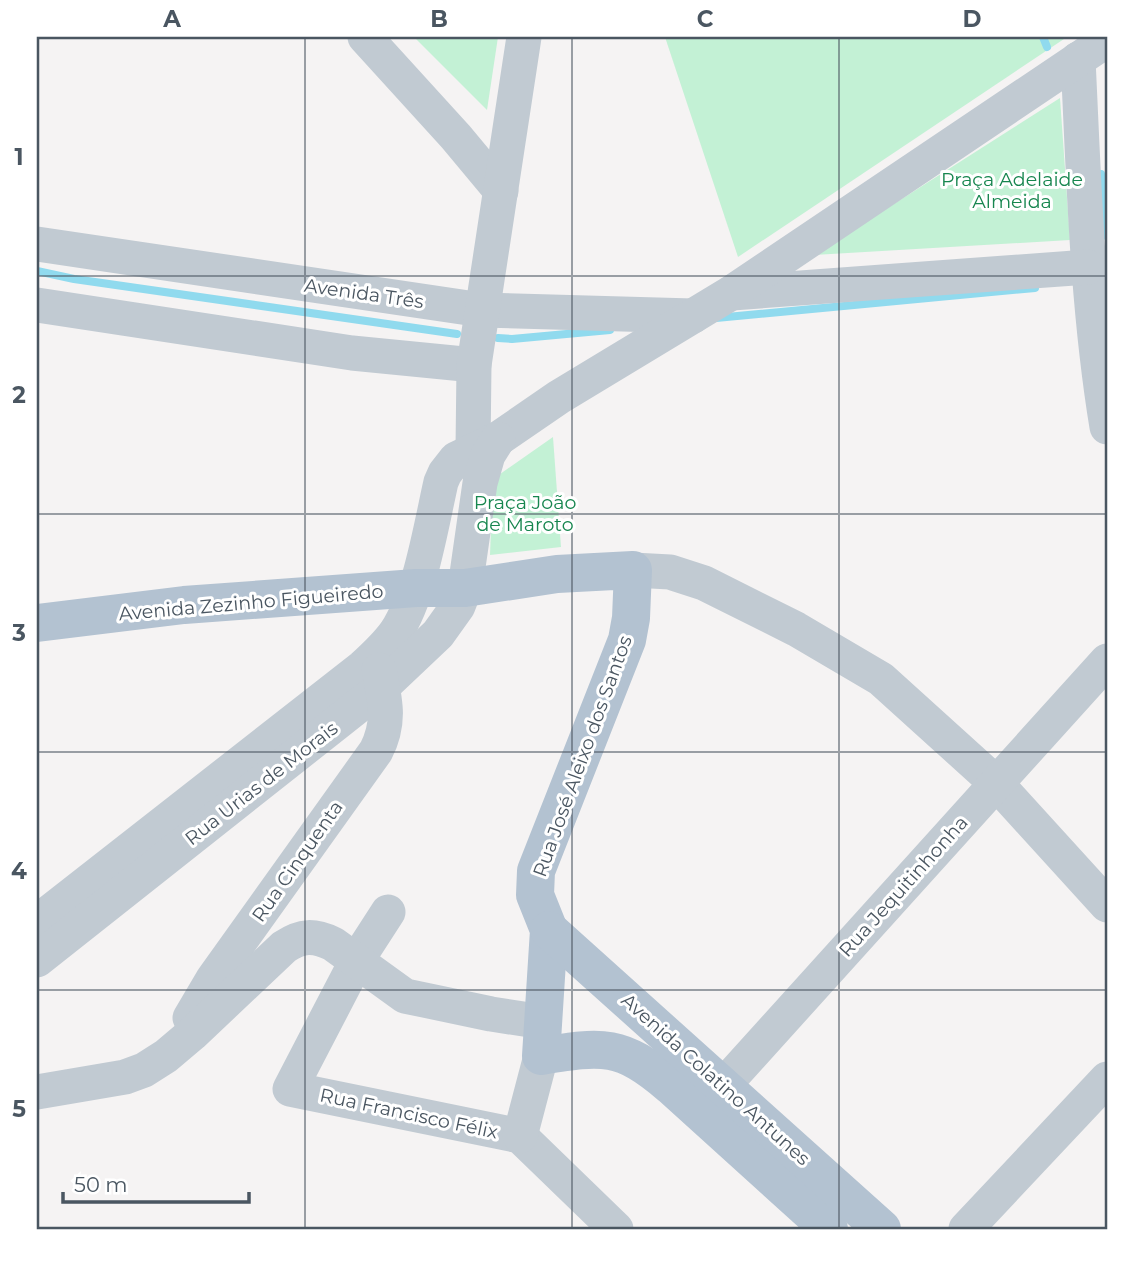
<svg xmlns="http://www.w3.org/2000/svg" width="1144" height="1266" font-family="Montserrat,sans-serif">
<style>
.green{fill:#c3f1d5}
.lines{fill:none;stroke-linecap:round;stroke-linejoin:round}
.stream{stroke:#90daee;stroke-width:8}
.minor{stroke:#c1cad2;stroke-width:35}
.major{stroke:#b3c2d1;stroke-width:38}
.grid{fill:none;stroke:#4a5661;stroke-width:2;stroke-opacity:0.55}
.labels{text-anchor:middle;stroke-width:6;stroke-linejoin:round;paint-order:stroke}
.park-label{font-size:19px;fill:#17864f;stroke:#fff}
.street-label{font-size:19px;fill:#4a5661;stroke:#fff}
.neatline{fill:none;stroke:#4a5661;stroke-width:2.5}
.grid-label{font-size:23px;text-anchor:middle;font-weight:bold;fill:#4a5661}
</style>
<rect width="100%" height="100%" fill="#f5f3f3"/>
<g class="green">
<path d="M414,37H498L487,110Z"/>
<path d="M665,37H1067L738,257Z"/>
<path d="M1060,98L1070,240L814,255Z"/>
<path d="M553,437L561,547L490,555L493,479Z"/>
</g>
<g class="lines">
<g class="stream">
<path d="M1043,37L1047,47"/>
<path d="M1101,174L1107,236"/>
<path d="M37,271L74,279L457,334"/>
<path d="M716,318L1035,288"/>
<path d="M498,338L512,339L610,330"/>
</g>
<g class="minor">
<path d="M365,37L456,137L501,191"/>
<path d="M1078,59C1084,182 1087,305 1107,427"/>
<path d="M37,244L482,310L693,316"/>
<path d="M732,293L1088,267"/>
<path d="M37,305L352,353L474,365"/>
<path d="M478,470L473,449L474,365L524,37"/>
<path d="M633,570L670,572L704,583L796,629L881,679L996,783L1107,905"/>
<path d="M388,912L357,960L290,1089L520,1136L616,1229"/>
<path d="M37,922L363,667C375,656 387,645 396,632C420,596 431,526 441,482L445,473L456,459L498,439L559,397L731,293L1107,40"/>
<path d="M37,960L382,687L438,634L458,606L465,588L480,483L488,455L498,439"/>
<path d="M190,1018L213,979L376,751C391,722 385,700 379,670"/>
<path d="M37,1092L125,1077L144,1070L166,1056L192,1034L284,947C302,935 314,935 333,944L405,996L491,1014L543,1022"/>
<path d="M704,1107L1107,661"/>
<path d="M520,1136L541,1056"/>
<path d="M966,1229L1107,1079"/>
</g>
<g class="major">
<path d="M37,623L184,605L416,588H465L557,574L633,570L631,618L627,640L536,871L535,895L549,930L541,1056C603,1046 621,1043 671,1086L829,1229"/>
<path d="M549,930L882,1229"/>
</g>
</g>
<path class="grid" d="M305,37V1229M572,37V1229M839,37V1229M37,276H1107M37,514H1107M37,752H1107M37,990H1107"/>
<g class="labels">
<g class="park-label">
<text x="1012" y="186">Praça Adelaide<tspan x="1012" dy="22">Almeida</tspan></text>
<text x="525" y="509">Praça João<tspan x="525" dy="22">de Maroto</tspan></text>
</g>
<g class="street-label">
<text transform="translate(364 293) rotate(8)" y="7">Avenida Três</text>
<text transform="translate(251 602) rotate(-5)" y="7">Avenida Zezinho Figueiredo</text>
<text transform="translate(582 756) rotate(-70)" y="7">Rua José Aleixo dos Santos</text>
<text transform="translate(261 783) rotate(-38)" y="7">Rua Urias de Morais</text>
<text transform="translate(297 861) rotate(-55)" y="7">Rua Cinquenta</text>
<text transform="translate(903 886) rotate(-48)" y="7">Rua Jequitinhonha</text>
<text transform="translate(716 1079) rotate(42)" y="7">Avenida Colatino Antunes</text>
<text transform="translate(409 1113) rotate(12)" y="7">Rua Francisco Félix</text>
</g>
</g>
<rect width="1144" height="1266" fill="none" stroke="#ffffff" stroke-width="77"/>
<path d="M63 1192v10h186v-10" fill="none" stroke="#4a5661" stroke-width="3.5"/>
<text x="74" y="1192" font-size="21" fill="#4a5661" stroke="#ffffff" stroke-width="5" paint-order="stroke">50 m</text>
<rect x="38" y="38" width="1068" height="1190" class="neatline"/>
<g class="grid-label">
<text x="172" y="27">A</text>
<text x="439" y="27">B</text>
<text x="705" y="27">C</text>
<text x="972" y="27">D</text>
<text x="19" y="165">1</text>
<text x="19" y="403">2</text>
<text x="19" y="641">3</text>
<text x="19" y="879">4</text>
<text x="19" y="1117">5</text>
</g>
</svg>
